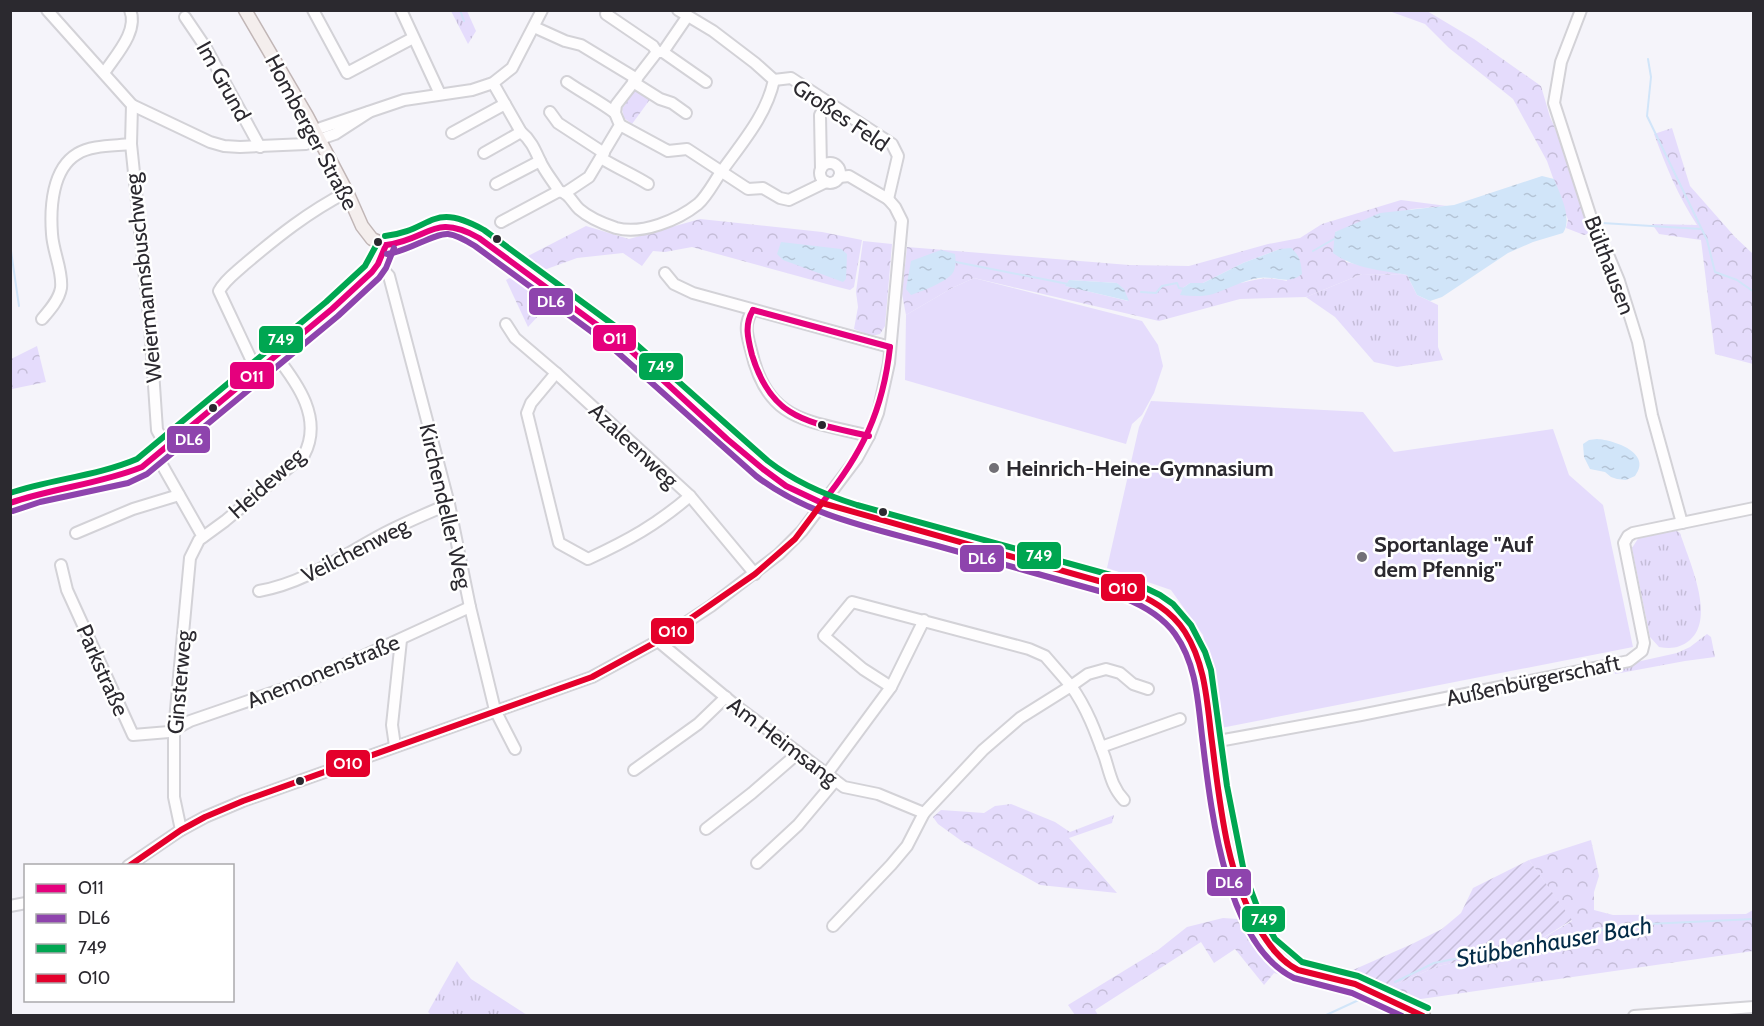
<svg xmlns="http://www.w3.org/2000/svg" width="1764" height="1026" font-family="Cabin,sans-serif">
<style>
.grass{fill:url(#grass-tufts)}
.forest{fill:url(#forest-crowns);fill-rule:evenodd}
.garden{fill:url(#garden-furrows)}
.pitch{fill:#e5dcfc}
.water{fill:url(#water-ripples)}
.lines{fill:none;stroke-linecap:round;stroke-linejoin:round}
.stream{stroke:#d1e5f9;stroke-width:2}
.minor-casing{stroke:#d3d2d7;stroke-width:14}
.major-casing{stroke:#c1b6b6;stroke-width:15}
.minor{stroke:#fefdfe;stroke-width:10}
.major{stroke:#f4eeed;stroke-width:12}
.bus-1-casing{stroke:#fff;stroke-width:10}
.bus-2-casing{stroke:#fff;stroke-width:10}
.bus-3-casing{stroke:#fff;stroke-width:10}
.bus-4-casing{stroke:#fff;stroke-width:10}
.bus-1{stroke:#e5007d;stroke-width:6}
.bus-2{stroke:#8e44ad;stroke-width:6}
.bus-3{stroke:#00a651;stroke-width:6}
.bus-4{stroke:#e4002b;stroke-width:6}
.bus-dot{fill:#2b292f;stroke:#fff;stroke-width:2}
.poi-dot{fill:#727076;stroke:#fff;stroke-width:2}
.labels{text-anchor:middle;stroke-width:5;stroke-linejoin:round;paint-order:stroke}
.street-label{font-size:22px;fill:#2b292f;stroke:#fff}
.poi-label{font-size:22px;font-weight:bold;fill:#2b292f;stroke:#fff;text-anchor:start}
.water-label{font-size:24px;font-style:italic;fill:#042c48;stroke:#fff}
.line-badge{stroke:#fff;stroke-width:2}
.badge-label{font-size:16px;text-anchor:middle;font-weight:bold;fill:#fff}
</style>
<defs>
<pattern id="grass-tufts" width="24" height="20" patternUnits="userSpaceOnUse" patternTransform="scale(1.5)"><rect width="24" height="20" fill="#e5dcfc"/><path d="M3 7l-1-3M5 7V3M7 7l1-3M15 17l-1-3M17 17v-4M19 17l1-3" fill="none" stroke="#c5bdd8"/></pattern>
<pattern id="forest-crowns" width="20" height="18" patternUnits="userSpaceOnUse" patternTransform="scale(1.5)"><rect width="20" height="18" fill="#e5dcfc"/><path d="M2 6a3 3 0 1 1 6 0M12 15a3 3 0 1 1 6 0" fill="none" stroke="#c5bdd8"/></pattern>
<pattern id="garden-furrows" width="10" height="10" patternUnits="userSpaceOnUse" patternTransform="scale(1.5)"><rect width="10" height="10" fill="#e5dcfc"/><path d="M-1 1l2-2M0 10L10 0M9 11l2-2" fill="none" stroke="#c5bdd8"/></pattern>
<pattern id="water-ripples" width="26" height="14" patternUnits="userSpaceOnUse" patternTransform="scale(1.5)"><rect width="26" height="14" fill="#d1e5f9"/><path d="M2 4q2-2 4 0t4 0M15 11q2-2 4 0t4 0" fill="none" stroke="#b4c4d6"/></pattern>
</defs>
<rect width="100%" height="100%" fill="#f5f4fa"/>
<g class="grass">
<path d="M451,11H467L476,31L468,44Z"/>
<path d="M1362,274L1407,275L1417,295L1438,305V347L1443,360L1397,367L1374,362L1335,317L1306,297Z"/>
<path d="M1673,529L1680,533C1689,561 1716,618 1690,640C1680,648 1672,649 1659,647L1650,637L1632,548L1639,537Z"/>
<path d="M1707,634L1711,637L1715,657L1685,661L1615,674L1614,667L1677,653L1690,647Z"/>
<path d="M457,961L471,979L527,1015H431L428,1012Z"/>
</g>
<g class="forest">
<path d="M1389,11H1427L1474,39L1541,86L1550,117L1601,229L1584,235L1566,228L1568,220L1547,161L1513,99L1449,48L1425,24Z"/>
<path d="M636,88L651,98L632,124L624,118L622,109Z"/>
<path d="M1672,128L1690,186L1735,237L1753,254V364L1715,354L1701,240L1659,234L1652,224L1697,225C1678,196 1666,166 1654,134Z"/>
<path d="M1401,200L1447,206L1412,209L1335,232L1346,262L1407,275L1362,274L1306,297L1240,299L1159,321L974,278L952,288L906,315L902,294L907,247L1129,265L1189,266L1268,244L1300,238L1322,224ZM1280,249L1287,281C1266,276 1260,279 1240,283C1222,286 1201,286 1183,288L1190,283H1203L1243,263ZM1069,280L1117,283L1128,301L1066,286Z"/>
<path d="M700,219L822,232L862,240L854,287L850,290L834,286L692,247L665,252L653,251L642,266L623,253L577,258L544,270L528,256L586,226L629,239Z"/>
<path d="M863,241L892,244L885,326L880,334L872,336L854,329L858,307L856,292Z"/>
<path d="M515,275L551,302L528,327L506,280Z"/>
<path d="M37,346L46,382L12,389L11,359Z"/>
<path d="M1011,804L1055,822L1070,832L1114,815L1112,823L1069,838L1117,893L1040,885L963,842L938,824L933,817L941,810L984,813L995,806Z"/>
<path d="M1591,840L1599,876L1594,892V910L1613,915L1746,914L1753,910V951L1414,1000L1392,986L1438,966L1526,948L1572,921L1529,860Z"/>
<path d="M1223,918L1238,919L1255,931L1284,966L1281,975L1274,973L1264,985L1235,949L1214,963L1201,942L1095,1010L1098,1015H1075L1068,1005L1158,950L1187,927Z"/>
</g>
<path class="garden" d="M1529,860L1572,920L1526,948L1438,966L1392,986L1353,970L1412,944L1442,929L1461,913L1473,888Z"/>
<g class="pitch">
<path d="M974,278L1142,321L1158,345L1163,366L1154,393L1142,415L1132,424L1126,444L905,380L906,315L952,288Z"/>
<path d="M1151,401L1363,412L1394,452L1553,429L1569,475L1603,505L1633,647L1221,728L1203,635L1171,590L1107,568L1139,427Z"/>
</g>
<g class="water">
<path d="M1542,176L1554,179C1560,194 1573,219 1563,233L1533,242L1508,253L1442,297L1430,301L1417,295L1407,275C1381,270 1355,269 1333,253L1335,232L1380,213L1454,205Z"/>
<path d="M781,242L841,249L847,254L846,279L843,282L783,260L777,254Z"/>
<path d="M1291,248C1300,256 1301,262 1302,274C1288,286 1274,275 1258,278C1242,281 1228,289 1213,294C1203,297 1191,296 1180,295L1183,288L1190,283H1203L1243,263L1280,249Z"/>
<path d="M941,250L955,254C956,260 956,269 952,274C944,283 922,291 911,295L906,289L911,261Z"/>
<path d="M1069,280L1117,283L1124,289L1129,301L1065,286Z"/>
<path d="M1597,439C1614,440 1653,453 1635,476L1626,480L1617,479L1611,477L1605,472L1590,469L1584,457L1583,444L1589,440Z"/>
</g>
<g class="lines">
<g class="stream">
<path d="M460,10L464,21"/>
<path d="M1648,59L1651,77L1647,116L1707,240L1715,272L1737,280L1754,292"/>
<path d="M1602,223L1701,229"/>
<path d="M10,244L19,306"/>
<path d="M1313,251L1334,239"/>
<path d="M956,262L1068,284"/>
<path d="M1141,292L1156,293L1162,286L1177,283L1179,288L1185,289"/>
<path d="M1395,982L1434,963L1627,925L1754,919"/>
<path d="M1324,1016L1363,998"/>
</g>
<defs>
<g id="minor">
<path d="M47,10L132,105L210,142L224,146L240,147L306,144L335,134L369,112"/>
<path d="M313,10L347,73L413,38"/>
<path d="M401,10L440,94"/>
<path d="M1581,10L1561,62L1554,103L1596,233L1609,257L1619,281L1638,342L1652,415L1682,523"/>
<path d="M606,14L653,46L657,52"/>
<path d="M185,17L206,48L260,147"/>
<path d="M534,27L565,41L581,45L637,79"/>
<path d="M663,52L706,82"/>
<path d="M104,73C115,56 139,31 130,10"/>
<path d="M774,80L791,78L892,144L898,156L888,199"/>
<path d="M567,82C583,93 599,101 615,113"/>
<path d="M633,82L660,99L672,103L686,113"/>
<path d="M493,83L521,132C531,140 535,150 540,161C545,172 553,181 559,191C569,193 572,202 579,209C588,217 604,224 616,228C642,235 678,220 698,204C706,197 713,184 719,175C740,145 766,117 774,80L755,63L713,31L678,10"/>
<path d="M132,105L131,144L150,326L157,430L167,448"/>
<path d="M550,112L558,123L604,153"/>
<path d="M620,125L668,151L687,149L748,189L763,188L780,198L789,200L826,182"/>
<path d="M315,130L404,100L472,90L493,83L512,68L542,10"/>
<path d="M452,133L505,104"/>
<path d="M484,153L521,132"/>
<path d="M601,158C617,168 632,174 648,184"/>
<circle cx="830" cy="173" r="10"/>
<path d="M821,169L820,115L827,102"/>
<path d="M496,184L540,161"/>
<path d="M565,193L589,177L620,125L615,113L616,105L657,52H663L687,17"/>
<path d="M501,222L559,191"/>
<path d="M378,264L389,276L449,504L470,607L495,710L515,749"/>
<path d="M665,273L674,284L693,293L890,347"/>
<path d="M753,310C743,324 747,335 751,350C767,422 807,420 869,436"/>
<path d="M42,319C49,311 59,300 61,288C63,271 53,252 52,234C50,208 52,169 77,154C91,145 114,146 131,144"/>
<path d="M506,324L515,338L556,373L690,496L755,574"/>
<path d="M257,372L219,291C225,280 234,274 244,265C277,237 308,212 347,192"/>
<path d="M556,373L531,403L527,413L559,543L588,559C629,540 656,525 690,496"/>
<path d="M157,456L203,537"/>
<path d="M10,503L38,493L125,474L142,467L332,309L372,272L378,264L386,245"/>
<path d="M76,533L133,509L179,495"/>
<path d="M61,565L67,590L133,735L169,732L190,721L315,678L470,607"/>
<path d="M259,591C305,583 345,554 385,533C406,522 428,513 449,504"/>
<path d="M924,620L891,687L863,669L824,636L852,602L1029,649L1045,656L1071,686L1088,674L1106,669L1120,673L1133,684L1148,689"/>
<path d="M658,641L735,705L844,787L878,794L924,813"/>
<path d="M1213,742L1361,715L1629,661L1642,651L1644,643L1624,543L1628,536L1633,533L1754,508"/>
<path d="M395,746L392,725L401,640"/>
<path d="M1101,747L1180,719"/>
<path d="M634,770L698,724L726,697"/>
<path d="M826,775L891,687"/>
<path d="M706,829L752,793L797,754"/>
<path d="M181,830L174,797V731L190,558L199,540L225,521L304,455C323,419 298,384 276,356"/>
<path d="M757,863L798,825L835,781"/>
<path d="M128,866L181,830L205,817L243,801L592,677L658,641L711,606L779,554L802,531L857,458L869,436L878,413L889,363L902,221L895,207L888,199L849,176L839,177"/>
<path d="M10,906L26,903"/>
<path d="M833,926L891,865L907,846L924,813L983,750L1020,718L1071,686C1087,708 1096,733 1105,758C1110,774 1112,787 1124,800"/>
<path d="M1634,1016L1754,1007"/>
</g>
<path id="major" d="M245,10L307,116L347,192L362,226L372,239L386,245H394L444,225L453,226L468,233L492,247L597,324L639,357L746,455L782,483L822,503L855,514L1127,589C1171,606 1188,627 1202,671C1216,748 1220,923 1292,967C1308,976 1327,975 1345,981C1372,989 1398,1004 1424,1016"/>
</defs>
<use href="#minor" class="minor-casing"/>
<use href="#major" class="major-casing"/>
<use href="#minor" class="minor"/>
<use href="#major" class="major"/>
<defs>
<g id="bus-1">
<path d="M386,245C429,240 433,212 479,238L627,347L727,439L763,469L786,486L822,503"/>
<path d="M753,310C744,325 748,339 752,355C772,421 809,422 869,436"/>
<path d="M753,310L890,347"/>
<path d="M10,503C53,488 100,484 142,467L332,309L372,272L378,264L386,245"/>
<path d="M822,503C862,454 883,411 890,347"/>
</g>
<g id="bus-2">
<path d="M387,254C407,252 434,233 448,234C457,235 467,241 475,246L607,343L756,476C808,516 872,528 934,545C997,563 1061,580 1124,598C1144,606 1162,616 1175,634C1198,666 1198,707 1203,744C1211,811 1226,945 1294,978L1352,993L1402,1016"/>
<path d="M13,511L40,502L128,483L147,474L338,316L379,278L386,268L394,248"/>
</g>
<g id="bus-3">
<path d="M385,236C433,231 430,200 484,230L619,329L768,461C795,482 825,495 857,505L1129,580L1160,595L1173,604L1191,625L1205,652L1211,670L1227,786L1244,872L1258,909L1275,939L1302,962L1358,976L1428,1008"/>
<path d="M10,493C52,479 97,476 137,459L326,302L365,266L378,242"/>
</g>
<g id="bus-4">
<path d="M822,503L1127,589C1150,599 1171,610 1185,632C1206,665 1207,704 1212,742C1220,804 1226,873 1258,927C1268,944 1280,961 1298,970L1355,984L1423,1016"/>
<path d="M129,866L181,830L205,817L243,801L592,677L658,641L755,574L795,539L822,503"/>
</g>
</defs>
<use href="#bus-1" class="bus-1-casing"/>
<use href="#bus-2" class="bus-2-casing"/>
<use href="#bus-3" class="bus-3-casing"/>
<use href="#bus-4" class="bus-4-casing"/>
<use href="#bus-1" class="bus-1"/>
<use href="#bus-2" class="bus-2"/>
<use href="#bus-3" class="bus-3"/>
<use href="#bus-4" class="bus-4"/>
</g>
<g class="bus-dot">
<circle cx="497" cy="239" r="5"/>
<circle cx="378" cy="242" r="5"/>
<circle cx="213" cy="408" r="5"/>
<circle cx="822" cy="425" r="5"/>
<circle cx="883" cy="512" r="5"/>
<circle cx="300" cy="781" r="5"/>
</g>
<g class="poi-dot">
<circle cx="994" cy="468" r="6"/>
<circle cx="1362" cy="557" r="6"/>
</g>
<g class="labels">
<g class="street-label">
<text transform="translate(224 81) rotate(61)" y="8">Im Grund</text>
<text transform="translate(841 115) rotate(34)" y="8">Großes Feld</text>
<text transform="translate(312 132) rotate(62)" y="8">Homberger Straße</text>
<text transform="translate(1610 265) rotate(69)" y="8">Bülthausen</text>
<text transform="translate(143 278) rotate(-96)" y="8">Weiermannsbuschweg</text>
<text transform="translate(634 445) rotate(43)" y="8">Azaleenweg</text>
<text transform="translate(266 483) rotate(-42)" y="8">Heideweg</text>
<text transform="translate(446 506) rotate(77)" y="8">Kirchendeller Weg</text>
<text transform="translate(355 550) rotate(-27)" y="8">Veilchenweg</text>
<text transform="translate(103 670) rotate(66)" y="8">Parkstraße</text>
<text transform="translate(323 671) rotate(-22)" y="8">Anemonenstraße</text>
<text transform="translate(1533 680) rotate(-12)" y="8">Außenbürgerschaft</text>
<text transform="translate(179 682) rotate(-85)" y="8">Ginsterweg</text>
<text transform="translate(783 741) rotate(37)" y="8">Am Heimsang</text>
</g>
<g class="poi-label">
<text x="1006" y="476">Heinrich-Heine-Gymnasium</text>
<text x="1374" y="552">Sportanlage "Auf<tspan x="1374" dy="25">dem Pfennig"</tspan></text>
</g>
<g class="water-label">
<text transform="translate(1554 942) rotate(-10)" y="8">Stübbenhauser Bach</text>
</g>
</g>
<g class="line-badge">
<rect x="528" y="287" width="46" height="29" rx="6" fill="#8e44ad"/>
<rect x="592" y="324" width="45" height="28" rx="6" fill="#e5007d"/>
<rect x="258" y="325" width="46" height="29" rx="6" fill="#00a651"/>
<rect x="638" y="352" width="46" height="29" rx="6" fill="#00a651"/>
<rect x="229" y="361" width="46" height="29" rx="6" fill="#e5007d"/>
<rect x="166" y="425" width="45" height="29" rx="6" fill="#8e44ad"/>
<rect x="1016" y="541" width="46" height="29" rx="6" fill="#00a651"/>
<rect x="959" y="544" width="46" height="29" rx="6" fill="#8e44ad"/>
<rect x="1100" y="573" width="46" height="29" rx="6" fill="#e4002b"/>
<rect x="650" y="617" width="45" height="28" rx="6" fill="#e4002b"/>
<rect x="325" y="749" width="46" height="29" rx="6" fill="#e4002b"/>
<rect x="1206" y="868" width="46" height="29" rx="6" fill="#8e44ad"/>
<rect x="1241" y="905" width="45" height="28" rx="6" fill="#00a651"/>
</g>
<g class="badge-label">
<text x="551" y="307">DL6</text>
<text x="615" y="344">O11</text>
<text x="281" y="345">749</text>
<text x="661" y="372">749</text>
<text x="252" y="382">O11</text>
<text x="189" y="445">DL6</text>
<text x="1039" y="561">749</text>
<text x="982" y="564">DL6</text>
<text x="1123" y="594">O10</text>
<text x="673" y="637">O10</text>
<text x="348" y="769">O10</text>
<text x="1229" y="888">DL6</text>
<text x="1264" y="925">749</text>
</g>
<rect width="1764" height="1026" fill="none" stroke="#2b292f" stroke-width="24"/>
<rect x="24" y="864" width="210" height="138" fill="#ffffff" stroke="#aaa9ac" stroke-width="1.5"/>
<rect x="36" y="884" width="30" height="9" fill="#e5007d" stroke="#aaa9ac" stroke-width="1.5"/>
<text x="78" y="894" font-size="18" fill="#2b292f">O11</text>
<rect x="36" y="914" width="30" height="9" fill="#8e44ad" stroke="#aaa9ac" stroke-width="1.5"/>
<text x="78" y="924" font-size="18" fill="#2b292f">DL6</text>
<rect x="36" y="944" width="30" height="9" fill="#00a651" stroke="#aaa9ac" stroke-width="1.5"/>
<text x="78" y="954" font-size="18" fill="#2b292f">749</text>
<rect x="36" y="974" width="30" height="9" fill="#e4002b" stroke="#aaa9ac" stroke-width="1.5"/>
<text x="78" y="984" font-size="18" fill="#2b292f">O10</text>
</svg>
